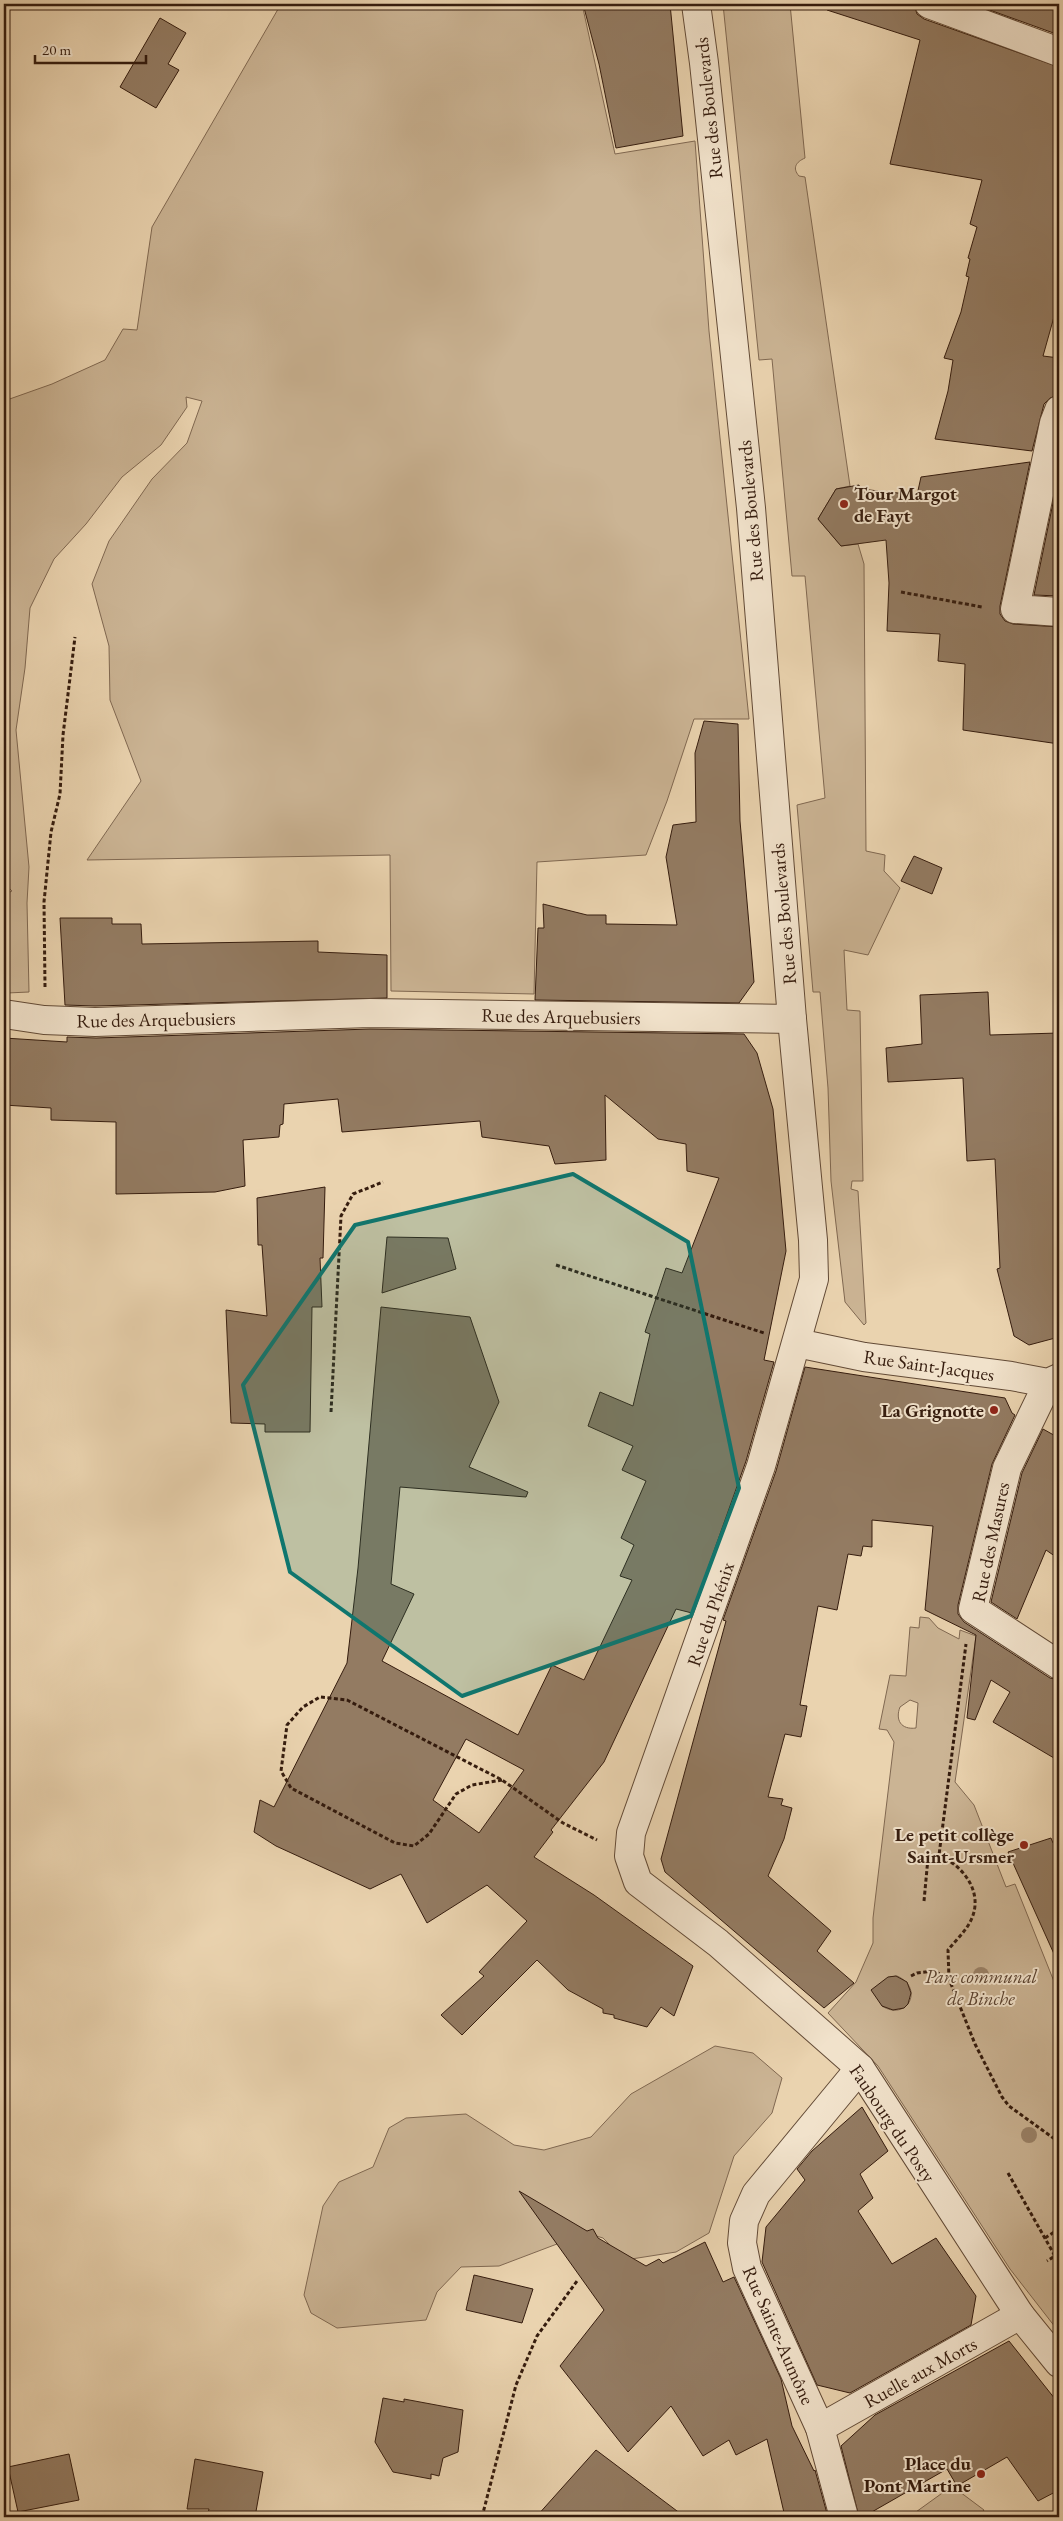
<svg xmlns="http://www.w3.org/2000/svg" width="1063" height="2521" font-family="'EB Garamond',serif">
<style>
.green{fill:#cbb494;stroke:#806851;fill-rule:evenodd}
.building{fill:#937b62;stroke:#351c0e;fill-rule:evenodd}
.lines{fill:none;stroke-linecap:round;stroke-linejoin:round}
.minor-casing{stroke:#624a36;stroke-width:30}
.path{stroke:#351c0e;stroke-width:3;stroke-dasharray:4 2.5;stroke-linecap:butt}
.minor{stroke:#f1e2cb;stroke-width:28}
.tree{fill:#9b8369}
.marked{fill:#0f766e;fill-opacity:0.2;stroke:#0f766e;stroke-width:4;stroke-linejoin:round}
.poi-dot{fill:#8f2418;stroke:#f1e2cb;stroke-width:2}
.labels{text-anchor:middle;stroke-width:4;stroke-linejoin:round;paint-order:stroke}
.street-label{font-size:19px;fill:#351c0e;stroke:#f1e2cb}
.poi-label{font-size:19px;font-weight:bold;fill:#351c0e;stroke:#f1e2cb;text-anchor:end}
.park-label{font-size:19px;font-style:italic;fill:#5a4230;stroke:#f1e2cb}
</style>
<rect width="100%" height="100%" fill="#ead3af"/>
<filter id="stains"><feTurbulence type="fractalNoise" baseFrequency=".004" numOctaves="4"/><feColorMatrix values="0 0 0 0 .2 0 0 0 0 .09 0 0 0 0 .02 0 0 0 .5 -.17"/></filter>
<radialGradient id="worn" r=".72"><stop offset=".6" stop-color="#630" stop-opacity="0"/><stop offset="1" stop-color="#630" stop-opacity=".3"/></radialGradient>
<g class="green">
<path d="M281,4H582L615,154L695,141L709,331L749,719H694L667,801L646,855L537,862L534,994L391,991L390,855L87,860L141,781L110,700L109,646L92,584L109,541L152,479L187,443L202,401L186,397L187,407L161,445L122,477L86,524L54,559L30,608L25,668L16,730L29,867L27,903L29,992L7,993L4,895L12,891L9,888L4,870V401L52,384L105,360L123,329L137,330L152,227Z"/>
<path d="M723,4H790L805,158C796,162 792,168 799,176L805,177L850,486L836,489L818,519L841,546L858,544L864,564L866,851L885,855L884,871L900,888L868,955L844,950L847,1010L860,1011L863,1181H852L851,1189L858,1191L866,1323L864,1325L845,1302L831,1181L828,1088L820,992H813L797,805L825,798L805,576H792L772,359L759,360Z"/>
<path d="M920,1617L929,1618L938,1628L959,1639L960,1630L976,1636L955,1782L974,1805L1006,1887L1015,1884L1059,1994V2332L1010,2269L878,2066L828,2013L856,1982L873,1943V1918L894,1742L887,1730L879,1729L890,1675L906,1676L910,1627L919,1628ZM910,1700L918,1703L916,1728C901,1730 895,1720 900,1707ZM897,1976C925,1988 907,2022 882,2006L890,1977Z"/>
<path d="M715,2046L753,2053L782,2078L772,2113L734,2156L709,2233L676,2252L625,2260L603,2238L586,2233L499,2266L461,2267L437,2292L426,2320L337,2328L311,2313L304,2295L323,2206L339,2182L373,2167L389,2128L406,2118L466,2114L514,2145L544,2150L591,2137L631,2094Z"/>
<path d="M952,2486L984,2510L979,2517H909Z"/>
</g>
<g class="building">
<path d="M583,4H670L683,136L616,148L599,64Z"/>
<path d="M828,4H914L917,14L924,19L1059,67V299L1043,356L1059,358V395L1050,398L1044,404L1032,451L935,439L948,391L953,360L944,358L961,312L969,277L966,276L970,259L968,258L977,227L970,224L982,180L890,164L920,40L827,10Z"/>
<path d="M973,4H1059V35Z"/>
<path d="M160,18L186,33L168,64L179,70L156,108L120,87Z"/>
<path d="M1030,462L1000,606V614L1005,621L1013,624L1059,627V744L963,730L965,664L938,661L940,634L887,631L889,583L886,540L841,546L818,519L836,489L859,485L860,489L917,495L921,477Z"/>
<path d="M1059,474V596L1034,595Z"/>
<path d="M704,721L738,724L740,821L754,982L739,1003L535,1000L538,928H544L543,904L587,915H606V924L677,925L666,857L673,825L696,822L695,753Z"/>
<path d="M914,856L942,868L932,894L901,881Z"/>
<path d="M60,918H112V924H141L142,944L318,941V952L387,955V998L95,1006L65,1005Z"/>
<path d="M988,992L990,1035L1059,1033V1337L1029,1345L1014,1336L997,1269L1000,1268L995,1159L967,1161L963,1078L888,1082L886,1048L922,1044L920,995Z"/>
<path d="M370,1029L744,1034L757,1053L773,1109L786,1251L764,1360L774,1362L746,1461L692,1613L676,1609L604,1762L551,1830L553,1832L534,1857L594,1895L693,1966L674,2016L661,2007L647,2027L614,2018V2015L603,2013V2009L568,1990L537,1960L462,2035L441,2015L484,1976L479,1972L527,1921L487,1885L427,1923L401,1874L370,1889L276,1846L254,1832L260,1800L274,1807L347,1663L358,1568L381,1307L470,1317L499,1402L469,1467L528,1492L526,1497L400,1487L391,1584L414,1594L382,1661L518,1735L552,1665L584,1680L632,1580L620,1576L634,1545L621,1538L646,1481L622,1470L633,1446L588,1426L600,1392L633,1406L650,1334L645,1332L666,1268L682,1273L719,1178L687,1171L686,1144L658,1139L605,1095L606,1160L555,1164L549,1146L482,1137L480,1121L342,1132L338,1099L284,1104L283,1124L280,1125L279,1137L243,1140L245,1186L215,1192L116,1194V1122L51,1120V1108L4,1105V1038L67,1042V1037L96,1038ZM466,1739L524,1770L479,1833L433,1800Z"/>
<path d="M325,1187L323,1258H320L322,1307H312L310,1432H265V1424L231,1423L226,1310L267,1316L262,1245H258L257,1198Z"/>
<path d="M387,1237L448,1238L456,1269L382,1293Z"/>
<path d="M805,1367L1005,1398L1012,1413L1015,1415L992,1464L958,1605V1614L964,1622L1050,1678L1059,1680V1761L993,1722L1010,1692L991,1680L975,1720L967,1718L976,1635L925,1610L933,1526L872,1520V1547L863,1546L861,1556L848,1554L837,1610L818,1606L800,1705L807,1706L801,1737L785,1734L768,1797L783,1799L781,1805L792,1808L784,1839L768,1876L831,1931L817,1951L854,1983L824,2008L665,1872L661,1859L726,1621L723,1620L776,1471Z"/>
<path d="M1043,1429L1059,1438V1559L1046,1550L1017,1619L991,1602L1022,1473Z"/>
<path d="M1051,1838L1053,1843L1059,1840V1965L1008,1852Z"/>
<path d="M896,1976L907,1982L911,1993L908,2004L904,2008L893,2010L882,2006L871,1990L888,1977Z"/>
<path d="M862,2107L888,2151L860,2174L873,2198L858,2211L892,2264L936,2238L976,2296L971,2325L850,2393L817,2385L762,2262L766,2227L805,2180L797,2169L812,2151Z"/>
<path d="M519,2191L587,2231L593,2229L598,2238L646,2266L659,2259L663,2263L705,2242L723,2282L734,2277L781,2379L792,2426L814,2471L815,2470L828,2517H785L767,2439L736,2455L729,2440L703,2456L671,2406L628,2452L560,2366L604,2310Z"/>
<path d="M474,2275L533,2289L522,2323L466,2310Z"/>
<path d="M1009,2341L1059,2404V2490L1038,2501L1007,2457L957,2486L947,2469L863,2517H859L841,2446L875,2415Z"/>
<path d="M383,2398L404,2402V2399L463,2410L458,2452L443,2458L439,2476L431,2474V2479L393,2472L375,2442Z"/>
<path d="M596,2450L685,2517H536Z"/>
<path d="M69,2454L79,2500L18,2512L8,2467Z"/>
<path d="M195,2459L263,2472L255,2517H207L209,2509H187Z"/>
</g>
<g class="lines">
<defs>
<g id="minor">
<path d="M696,4L704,63L751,508L792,1019L813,1240L814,1279L761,1466L631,1833L629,1856L638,1882L718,1943L860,2068L1020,2315L1059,2363"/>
<path d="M929,4L1059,52"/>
<path d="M1059,410L1054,423L1015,609L1059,612"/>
<path d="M4,1014L44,1020L95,1022L370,1013L792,1019"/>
<path d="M797,1343L864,1357L1011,1376L1048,1383L1059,1378"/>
<path d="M1048,1383L1007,1468L973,1609L1059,1665"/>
<path d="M820,2428L1020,2315"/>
<path d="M844,2517L820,2428L747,2268L742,2243L744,2221L756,2194L860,2068"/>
</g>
</defs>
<use href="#minor" class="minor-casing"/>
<g class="path">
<path d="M901,592L982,607"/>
<path d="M45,987L44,902L51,832L60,794L63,735L75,637"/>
<path d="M556,1265L764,1333"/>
<path d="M331,1412L341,1216L353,1194L383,1182"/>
<path d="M502,1780L472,1785L456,1794L429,1834L414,1846L395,1843L291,1788L281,1771L287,1725L303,1707L320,1697L347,1700L502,1780L563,1823L597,1840"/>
<path d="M924,1901L928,1858L939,1855"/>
<path d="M911,1976L917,1973L934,1971L949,1979L975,2044L1002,2097L1009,2106L1056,2140L1059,2147"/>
<path d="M949,1979L948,1950C956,1940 967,1930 972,1918C983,1891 963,1866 939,1855L966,1644"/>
<path d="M1008,2173L1055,2256L1047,2261"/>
<path d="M1045,2238L1059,2229"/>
<path d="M482,2517L516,2385L537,2336L577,2281"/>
</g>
<use href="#minor" class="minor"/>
</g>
<g class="tree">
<circle cx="981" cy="1975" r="8"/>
<circle cx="1029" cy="2135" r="8"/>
</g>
<path class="marked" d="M573,1174L688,1242L739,1488L691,1616L462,1696L290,1572L243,1385L355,1225Z"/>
<g class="poi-dot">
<circle cx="844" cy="504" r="5"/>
<circle cx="994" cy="1410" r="5"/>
<circle cx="1024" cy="1845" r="5"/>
<circle cx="981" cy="2474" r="5"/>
</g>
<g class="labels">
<g class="street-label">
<text transform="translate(708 108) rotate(-96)" y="7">Rue des Boulevards</text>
<text transform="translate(750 511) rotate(-95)" y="7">Rue des Boulevards</text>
<text transform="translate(783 914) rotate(-95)" y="7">Rue des Boulevards</text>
<text transform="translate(561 1016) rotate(1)" y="7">Rue des Arquebusiers</text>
<text transform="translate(156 1019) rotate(-1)" y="7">Rue des Arquebusiers</text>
<text transform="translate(929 1365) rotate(8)" y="7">Rue Saint-Jacques</text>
<text transform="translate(990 1542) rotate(-78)" y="7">Rue des Masures</text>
<text transform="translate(710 1614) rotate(-71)" y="7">Rue du Phénix</text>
<text transform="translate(893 2123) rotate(56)" y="7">Faubourg du Posty</text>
<text transform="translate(779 2335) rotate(66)" y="7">Rue Sainte-Aumône</text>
<text transform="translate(920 2372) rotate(-29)" y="7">Ruelle aux Morts</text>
</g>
<g class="poi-label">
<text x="854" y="500" text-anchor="start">Tour Margot<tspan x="854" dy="22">de Fayt</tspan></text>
<text x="984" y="1417">La Grignotte</text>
<text x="1014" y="1841">Le petit collège<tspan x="1014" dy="22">Saint-Ursmer</tspan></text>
<text x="971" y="2470">Place du<tspan x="971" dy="22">Pont Martine</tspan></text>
</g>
<g class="park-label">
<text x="981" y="1983">Parc communal<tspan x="981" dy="22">de Binche</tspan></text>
</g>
</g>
<rect width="1063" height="2521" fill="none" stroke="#ead3af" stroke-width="20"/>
<rect x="5" y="5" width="1053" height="2511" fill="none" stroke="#351c0e" stroke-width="2.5"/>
<rect x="10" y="10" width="1043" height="2501" fill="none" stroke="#351c0e"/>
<path d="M35 55v8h111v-8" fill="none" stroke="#351c0e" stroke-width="2.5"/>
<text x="42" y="55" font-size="15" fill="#351c0e" stroke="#f1e2cb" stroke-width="4" paint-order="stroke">20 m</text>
<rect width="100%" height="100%" filter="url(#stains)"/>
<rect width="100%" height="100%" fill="url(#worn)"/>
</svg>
